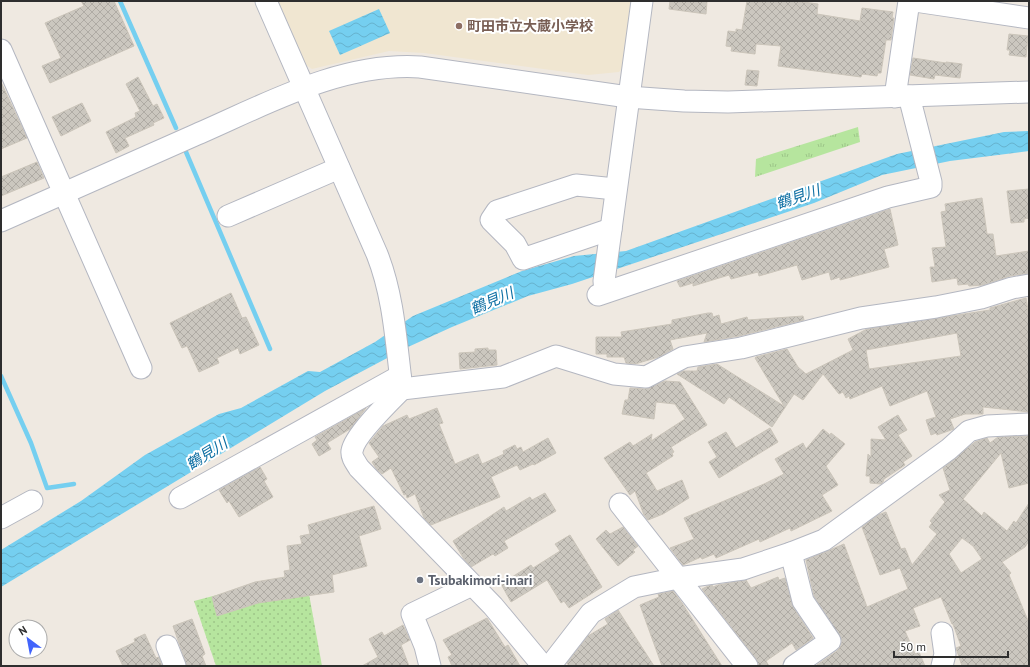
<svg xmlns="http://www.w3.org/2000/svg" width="1030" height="667" font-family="'PT Sans','Noto Sans JP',sans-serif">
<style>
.education{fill:#f0e6d1}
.grass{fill:url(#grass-dots)}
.park{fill:url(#park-tufts)}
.water{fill:url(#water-waves)}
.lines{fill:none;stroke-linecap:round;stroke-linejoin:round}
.stream{stroke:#75cff0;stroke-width:4.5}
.building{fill:url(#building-cross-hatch);stroke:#cbc5ba;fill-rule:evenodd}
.minor-casing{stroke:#b4b7c1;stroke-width:23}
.minor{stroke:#fff;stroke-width:21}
.education-dot{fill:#8d6e63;stroke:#fff;stroke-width:1.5}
.worship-dot{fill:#6b7280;stroke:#fff;stroke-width:1.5}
.labels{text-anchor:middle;stroke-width:4;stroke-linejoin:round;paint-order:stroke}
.education-label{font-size:14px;font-weight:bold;fill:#785e54;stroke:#fff;text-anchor:start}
.worship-label{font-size:14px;font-weight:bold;fill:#5b616d;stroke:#fff;text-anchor:start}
.water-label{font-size:15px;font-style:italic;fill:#0d6fa3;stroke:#fff}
</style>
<defs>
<pattern id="grass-dots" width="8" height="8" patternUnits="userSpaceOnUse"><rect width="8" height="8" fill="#b6e59e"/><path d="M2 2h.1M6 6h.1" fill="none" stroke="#9dc588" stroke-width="1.8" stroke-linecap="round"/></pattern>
<pattern id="park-tufts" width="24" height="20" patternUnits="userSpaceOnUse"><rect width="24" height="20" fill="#b6e59e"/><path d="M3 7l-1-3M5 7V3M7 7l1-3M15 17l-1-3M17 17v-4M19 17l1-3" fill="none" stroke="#9dc588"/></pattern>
<pattern id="water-waves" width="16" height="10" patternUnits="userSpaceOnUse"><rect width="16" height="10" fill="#75cff0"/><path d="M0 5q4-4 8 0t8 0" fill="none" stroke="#66b2ce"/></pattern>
<pattern id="building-cross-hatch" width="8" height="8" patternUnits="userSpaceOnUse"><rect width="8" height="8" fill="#cbc7bf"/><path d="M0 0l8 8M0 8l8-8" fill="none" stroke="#afaba4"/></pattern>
</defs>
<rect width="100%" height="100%" fill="#efe9e1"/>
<path class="education" d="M278,1H632L623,67L619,72L588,75L424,53L389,51L312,69L306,65Z"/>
<path class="grass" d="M305,572L322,666H216L194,601Z"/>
<path class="park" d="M858,127L860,142L755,177L756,159Z"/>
<g class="water">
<path d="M379,9L390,33L340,55L329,31Z"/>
<path d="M1029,131V151L950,161L882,175L814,203L572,284L528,296L452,327L408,347L325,391L1,587V550L81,501L145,455L219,414L241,408L308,371L320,372L375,342L413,316L522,271L574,256L626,251L897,154L1004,132Z"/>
</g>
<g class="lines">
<g class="stream">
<path d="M120,1L176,128"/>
<path d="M186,152L270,349"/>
<path d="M1,376L31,443L47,488L74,484"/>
</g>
</g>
<g class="building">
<path d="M81,1H114L134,46L50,83L42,66L61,58L45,23L84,6Z"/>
<path d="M670,1H707L706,14L669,9Z"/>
<path d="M747,1H796L818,4L817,14L860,21L862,8L893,12L892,18H894L891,40H886L881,73H878L877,76L862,74L861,77L778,66L781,46L756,44L755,54L731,51L732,47L726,46L728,31L736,32V29L742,30Z"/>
<path d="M1009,34L1028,36L1026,57L1009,55L1010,50H1007Z"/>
<path d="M913,58L946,63V62L962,64L960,78L935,75L934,79L910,75Z"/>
<path d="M747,70L759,71L757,86L745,85Z"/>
<path d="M138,77L153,106L157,104L164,118L153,123L154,125L125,138L129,146L116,153L106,132L136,117L135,113L140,111L126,84Z"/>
<path d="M1,82L27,138L1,149Z"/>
<path d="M82,103L91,121L61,136L52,117Z"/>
<path d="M37,162L44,178L1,196V177Z"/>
<path d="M1029,189V218L1024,219V222L1011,223L1007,191Z"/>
<path d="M982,198L987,234H993L996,256L1029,251V273L1010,276L983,285L969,286L968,284L958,285L957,278L932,282L930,267H935L932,248L946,247L941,212L946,211L945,204Z"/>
<path d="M890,209L898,245L884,249L889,267L840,280V277L831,280L829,272L802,280L797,265L759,276L758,272L731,279L729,275L693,286V283L680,287L677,281Z"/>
<path d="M231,293L242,318L246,317L259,345L240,354L238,348L217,358L219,363L199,372L187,346L182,348L170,323Z"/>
<path d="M1026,298L1029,317V412L983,407V414H965L950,419L954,429L937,435L936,433L931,435L926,420L936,417L927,391L890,406L882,386L850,399L849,396L846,398L843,392L839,394L823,374L803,400L794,394L772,427L729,397L724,404L677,374L683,371H697L698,367L717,364L784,406L755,358L756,357L787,349L798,367L806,374L853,350L848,339L867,329L990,310V308ZM957,333L961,356L869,369L866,350Z"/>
<path d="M708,313H712L713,317L719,315L721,324L747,317L748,320L803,316L804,320L739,336L704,342L707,333L670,340L673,349L659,357L635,364L626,363L624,357H607V354H596V337H622L621,332L672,324V320Z"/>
<path d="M488,348V350H496L497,365L460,369L459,353L475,352V349Z"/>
<path d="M665,381L680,382L707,425L671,447L674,452L672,453L673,456L646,473L657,491L682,480L689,498L663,514L648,520L644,515L635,491L630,495L604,458L630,442L633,446L652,434L651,441L685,419L675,404L656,402L654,419L622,414L625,400H628L630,388L645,389Z"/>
<path d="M366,408L350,429L327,443L331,449L319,456L312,444L317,440L315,437Z"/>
<path d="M437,408L443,423L439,424L455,464L478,454L482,464L504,454L503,451L515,445L517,449L521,447L523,452L548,438L556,453L534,465L533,464L520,470L517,465L491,477L500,497L431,525L424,518L415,494L407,498L406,494L404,495L391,468L382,474L377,470L372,462L379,457L369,443L383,426L407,415L409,419Z"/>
<path d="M898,415L907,430L898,435L912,456L903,462L905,465L884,479L883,482L881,484L870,483V476H866L868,454L871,457V439L886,440L878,427Z"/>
<path d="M770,428L778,442L719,478L709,462L717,457L708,442L726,432L736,448Z"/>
<path d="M823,429L830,435L831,433L845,444L826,466L838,485L822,495L832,511L791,531L790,528L760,542L759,539L716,558L714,554L702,559L701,557L683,565L670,548L694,539L684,518L764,484L784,474L775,459L803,443L806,449Z"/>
<path d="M1029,436V483L1009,488L1001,453L963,499L982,516L984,512L1007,531L1014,521L1016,523L1029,503V541L1025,547L1002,562L1011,573L1009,575L1029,623V666H962L956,648L961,646L953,624H952L941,597L913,608L920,626L905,631L915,654L919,652L925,666H818L817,665L837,651L841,646L842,640L814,596L806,560L844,544L867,607L908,589L900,568L880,575L862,527L878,515L886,512L901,549L905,548L912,565L937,534L929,527L932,523L930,521L945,502L939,495L950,490L943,468L975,442L987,438L990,443L998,437ZM962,538L973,546L982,559L961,573L949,554Z"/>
<path d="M260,467L267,479L264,481L273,497L239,517L229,501L227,503L219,490Z"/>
<path d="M545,493L556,511L504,541L508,548L495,556L493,554L471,567L464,559L453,541L504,507L506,511L530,497L532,500Z"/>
<path d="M374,506L381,529L359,536L367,566L332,575L334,592L258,603L217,616L212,597L255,582L285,577L284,571L290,570L287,546L302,544L300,536L310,534L308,525Z"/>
<path d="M623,527L638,546L633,550L635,552L618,566L596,539L606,530L610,534Z"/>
<path d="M570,535L602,587L569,608L564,601L561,603L547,580L511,602L501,584L531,565L533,568L560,551L555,544Z"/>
<path d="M778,577L779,580L785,578L793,607L813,638L796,650L792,643L766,661L769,666H759L756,659L702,589L708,586L712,585L713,587L718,585L746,580L751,588Z"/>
<path d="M673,591L682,603L722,666H662L640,605L659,597L658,594Z"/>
<path d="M618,610L654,666H569L567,663L588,636L608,624L605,619Z"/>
<path d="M487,618L505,647L508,645L520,666H452L448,657L452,655L443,640Z"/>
<path d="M192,619L205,654L202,656L206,666H187L173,626Z"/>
<path d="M403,625L410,640L401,645L409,666H362L378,657L369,639L382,632L384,636Z"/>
<path d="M145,634L156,658L159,657L162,666H123L116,651L135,642L134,639Z"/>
</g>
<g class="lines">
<defs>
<g id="minor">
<path d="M266,1L377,254C394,297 396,343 402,389C390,401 354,436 352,451C351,457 356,463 359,468L493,606L543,666"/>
<path d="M915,1L1029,18"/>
<path d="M1,50L141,368"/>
<path d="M895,97L909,1"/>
<path d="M228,216L339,168"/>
<path d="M1,221C65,193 129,164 193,136C265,105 340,62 420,67L628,97L684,101L728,102L1029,92"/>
<path d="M611,229L523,259L515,244L491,220L497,211L576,185L615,189"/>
<path d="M605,292L604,281L642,1"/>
<path d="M598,295L888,197L931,187V182L909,96"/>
<path d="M402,389L503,377L556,356L614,374L646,377L684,357L741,348L861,318L936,307L981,298L1012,288L1029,285"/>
<path d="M180,498L400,376"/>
<path d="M620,504L747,666"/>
<path d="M1,518L32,501"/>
<path d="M791,553L803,601L830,641L794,666"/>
<path d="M167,646L175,666"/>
<path d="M430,666L425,646L412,614L472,585"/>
<path d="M550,666L591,613L634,587L678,578L743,569L791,553L824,540L949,449L969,431L987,426L1029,424"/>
<path d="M942,666L945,654L942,633"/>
</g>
</defs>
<use href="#minor" class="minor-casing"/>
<use href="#minor" class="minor"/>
</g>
<circle class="education-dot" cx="459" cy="26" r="4"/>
<circle class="worship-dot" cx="420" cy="580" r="4"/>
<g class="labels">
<g class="education-label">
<text x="467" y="31">町田市立大蔵小学校</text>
</g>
<g class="worship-label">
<text x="428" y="585">Tsubakimori-inari</text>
</g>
<g class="water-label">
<text transform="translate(798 197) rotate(-19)" y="5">鶴見川</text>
<text transform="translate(492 301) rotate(-23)" y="5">鶴見川</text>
<text transform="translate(207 454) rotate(-32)" y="5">鶴見川</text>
</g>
</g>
<rect width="1030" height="667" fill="none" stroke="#2e2e2e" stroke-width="4"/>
<g transform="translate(28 639) rotate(328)"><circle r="19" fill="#ffffff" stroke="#ababab"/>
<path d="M0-3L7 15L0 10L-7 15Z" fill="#4264fb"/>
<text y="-6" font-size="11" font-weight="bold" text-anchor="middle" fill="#2e2e2e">N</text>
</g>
<path d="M894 651v6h114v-6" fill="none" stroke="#2e2e2e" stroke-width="2"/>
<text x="900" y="651" font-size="12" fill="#2e2e2e" stroke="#ffffff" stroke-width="3" paint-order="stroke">50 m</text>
</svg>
